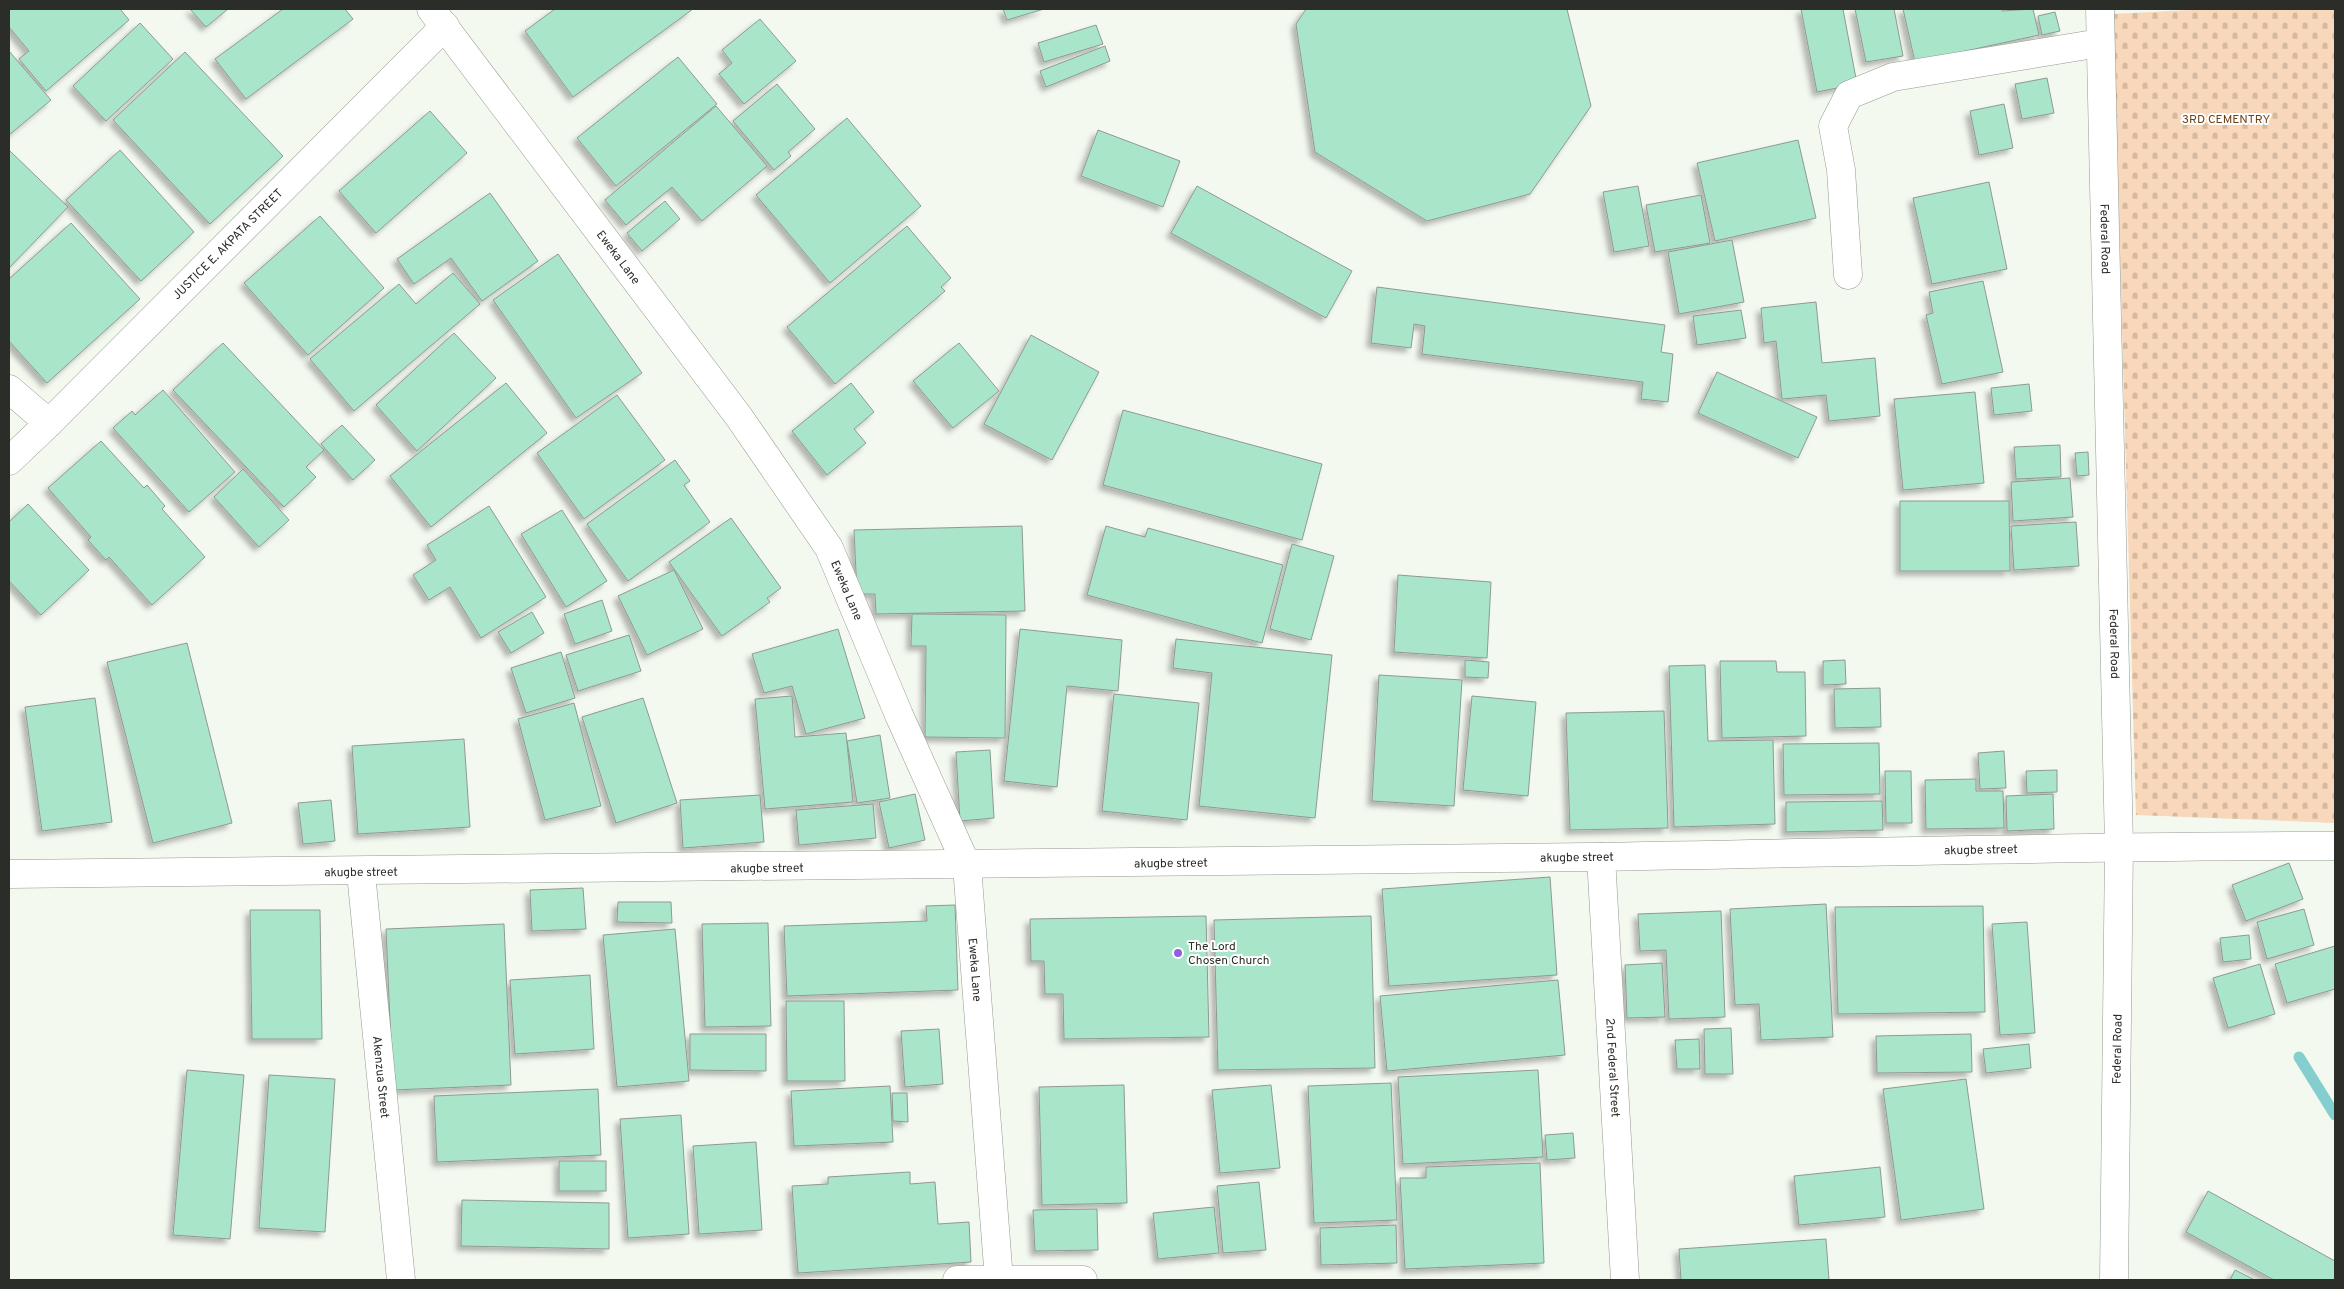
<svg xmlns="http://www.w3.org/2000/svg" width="2344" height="1289" font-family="Overpass,sans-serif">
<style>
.cemetery{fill:url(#cemetery-stones)}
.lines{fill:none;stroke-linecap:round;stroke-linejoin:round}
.stream{stroke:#85ced0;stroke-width:11}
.building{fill:#a9e6c9;stroke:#8f9994;filter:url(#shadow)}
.minor-casing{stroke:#949990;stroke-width:29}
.minor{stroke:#fff;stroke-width:28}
.poi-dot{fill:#9061db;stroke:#fff;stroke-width:2}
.labels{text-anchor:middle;stroke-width:4;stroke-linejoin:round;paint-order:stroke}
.park-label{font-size:12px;fill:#6d4316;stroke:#fff}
.street-label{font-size:12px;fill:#2b2d29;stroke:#fff}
.poi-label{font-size:12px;fill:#2b2d29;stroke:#fff;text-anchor:start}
</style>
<defs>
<pattern id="cemetery-stones" width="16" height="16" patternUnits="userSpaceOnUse" patternTransform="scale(1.25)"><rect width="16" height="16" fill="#f8d7ba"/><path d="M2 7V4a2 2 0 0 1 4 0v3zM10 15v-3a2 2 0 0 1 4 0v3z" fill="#d5b9a0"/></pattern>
<filter id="shadow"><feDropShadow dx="-4.5" dy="4.5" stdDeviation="2.5" flood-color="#0004"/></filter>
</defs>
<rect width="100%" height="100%" fill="#f4f9f0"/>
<path class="cemetery" d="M2210,9H2335V823L2136,815L2113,14Z"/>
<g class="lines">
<path class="stream" d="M2299,1057L2335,1115"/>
</g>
<g class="building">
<path d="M9,9H120L129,20L46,91L19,59L29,51L9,27Z"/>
<path d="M190,9H228L206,27Z"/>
<path d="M283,9H345L353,19L246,99L215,59Z"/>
<path d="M555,9H693L573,97L525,31Z"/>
<path d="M1003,9H1044L1007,20Z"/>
<path d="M1306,9H1567L1591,106L1530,194L1427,221L1315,152L1296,24Z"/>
<path d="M1801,9H1843L1857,84L1817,92Z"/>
<path d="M1855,9H1894L1903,56L1866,62Z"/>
<path d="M1903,9H2002V11L2033,9L2039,35L1915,62Z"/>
<path d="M2055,12L2060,31L2042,35L2038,16Z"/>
<path d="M760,19L796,61L744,104L719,74L732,63L722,50Z"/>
<path d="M140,23L173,59L106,121L73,86Z"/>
<path d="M1096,25L1103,44L1044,62L1038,43Z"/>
<path d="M1105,46L1110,61L1046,87L1040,71Z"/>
<path d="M9,51L51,100L9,135Z"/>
<path d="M185,52L283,156L210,224L113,120Z"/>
<path d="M678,57L717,104L616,186L577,138Z"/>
<path d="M2047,78L2054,113L2022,119L2015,84Z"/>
<path d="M777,84L815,129L788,152L791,156L774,170L733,121Z"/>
<path d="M2004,104L2013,148L1979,155L1970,111Z"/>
<path d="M716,106L767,166L702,221L672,187L626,225L605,200Z"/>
<path d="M430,111L467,153L376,233L339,191Z"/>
<path d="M847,118L921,206L830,283L756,195Z"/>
<path d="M1098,130L1180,161L1163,207L1081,176Z"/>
<path d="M1798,140L1816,218L1715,241L1697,163Z"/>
<path d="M120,150L194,232L141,281L66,200Z"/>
<path d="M10,151L68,207L9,268V153Z"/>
<path d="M1989,182L2007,269L1932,284L1913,198Z"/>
<path d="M1197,186L1352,271L1326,318L1171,233Z"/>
<path d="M1638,186L1649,246L1614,252L1603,192Z"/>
<path d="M490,193L538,261L482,301L451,258L414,284L397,259Z"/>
<path d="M1701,195L1710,243L1655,252L1646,205Z"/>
<path d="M665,201L680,219L642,251L627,233Z"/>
<path d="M320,216L384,288L308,355L244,283Z"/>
<path d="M71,223L140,299L47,383L9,341V279Z"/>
<path d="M907,226L951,278L941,287L945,291L835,384L787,327Z"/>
<path d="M1732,240L1744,302L1679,314L1668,252Z"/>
<path d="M558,254L642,373L576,418L493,300Z"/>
<path d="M453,273L480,304L354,411L310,359L399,284L416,304Z"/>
<path d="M1983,281L2003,372L1942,384L1926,315L1933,313L1929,292Z"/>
<path d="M1377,287L1665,325L1661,352L1673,354L1668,402L1641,399L1643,382L1422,354L1425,326L1414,324L1411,348L1371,343Z"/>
<path d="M1816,302L1822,363L1875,358L1880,416L1829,421L1826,395L1782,399L1776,341L1764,343L1761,308Z"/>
<path d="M1741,310L1746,338L1697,345L1693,316Z"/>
<path d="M454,333L496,378L417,451L376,405Z"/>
<path d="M1031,335L1099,372L1052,460L984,424Z"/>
<path d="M223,343L324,450L306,467L316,477L284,507L173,390Z"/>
<path d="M959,343L999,391L953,428L913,381Z"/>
<path d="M1717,372L1817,417L1798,458L1698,413Z"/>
<path d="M506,383L547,433L431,527L390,476Z"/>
<path d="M851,383L874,412L854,429L866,443L827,475L792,431Z"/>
<path d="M2029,384L2032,411L1994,415L1991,388Z"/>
<path d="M163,390L235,472L189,512L113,428L132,411L135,415Z"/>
<path d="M1975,392L1984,483L1903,490L1894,399Z"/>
<path d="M617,395L665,460L584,519L537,453Z"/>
<path d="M1123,410L1322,464L1302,540L1103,485Z"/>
<path d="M342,425L375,460L353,480L321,444Z"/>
<path d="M101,441L144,488L147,485L165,506L162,509L205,557L152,605L109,557L106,560L88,540L91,537L48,488Z"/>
<path d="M2060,445L2061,477L2016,479L2014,447Z"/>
<path d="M2088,452L2089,475L2077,476L2075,453Z"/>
<path d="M675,460L690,481L684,485L710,522L628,581L587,524Z"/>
<path d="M243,469L289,520L259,547L214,497Z"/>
<path d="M2070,478L2073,517L2013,521L2011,482Z"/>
<path d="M1900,501H2009L2010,571H1900Z"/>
<path d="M28,504L89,570L41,615L9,581V522Z"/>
<path d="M489,506L546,597L481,638L450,587L429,600L413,575L436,560L427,545Z"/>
<path d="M562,510L607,581L566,607L521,534Z"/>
<path d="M731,518L781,588L767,598L770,602L722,636L669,562Z"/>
<path d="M2076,522L2079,566L2014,570L2011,526Z"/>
<path d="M1022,526L1025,611L876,614L875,594H857L854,530Z"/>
<path d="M1106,526L1145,537L1148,528L1283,565L1262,643L1087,595Z"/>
<path d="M1292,544L1334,556L1311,640L1270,629Z"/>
<path d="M674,570L703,629L647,655L618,596Z"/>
<path d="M1398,575L1491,582L1487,658L1394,652Z"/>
<path d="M602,600L612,631L575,644L564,614Z"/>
<path d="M532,612L544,633L511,653L498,632Z"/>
<path d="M912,614L1006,615L1005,738L925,737L926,646H911Z"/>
<path d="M838,629L865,718L806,734L792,686L764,693L752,654Z"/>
<path d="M1020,629L1122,640L1118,691L1067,686L1057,787L1004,781Z"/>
<path d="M629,635L641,671L578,691L566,655Z"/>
<path d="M1176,639L1332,655L1315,818L1199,806L1212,673L1173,668Z"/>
<path d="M187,643L232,823L153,843L107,662Z"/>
<path d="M561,652L575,698L526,713L511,668Z"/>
<path d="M1465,660L1489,662L1488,678L1465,677Z"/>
<path d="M1845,660L1846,684L1823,685V661Z"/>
<path d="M1720,661H1776L1777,672H1805L1806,736L1722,738Z"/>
<path d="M1705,665L1708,741L1773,740L1775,824L1674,827L1669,666Z"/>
<path d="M1379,675L1462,680L1454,806L1372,801Z"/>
<path d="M1880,688L1881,727L1835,728L1834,689Z"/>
<path d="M1114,694L1199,703L1187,820L1102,811Z"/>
<path d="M792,696L795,737L846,733L853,802L765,809L755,699Z"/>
<path d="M1472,696L1536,702L1528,796L1463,790Z"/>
<path d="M95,698L112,822L42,831L25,707Z"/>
<path d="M643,698L677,803L616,823L582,717Z"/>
<path d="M574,703L601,806L545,820L518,719Z"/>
<path d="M1664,711L1668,828L1570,830L1566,713Z"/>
<path d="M880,735L890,798L857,803L847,741Z"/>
<path d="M464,739L470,827L358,834L352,746Z"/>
<path d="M1879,743L1880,794L1784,795L1783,744Z"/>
<path d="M990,750L994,818L960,821L956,752Z"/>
<path d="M2004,751L2006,788L1980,789L1978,753Z"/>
<path d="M2057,770V792L2027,793L2026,771Z"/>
<path d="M1885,771H1911L1912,823H1886Z"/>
<path d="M1976,779V791H2003L2004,828L1926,829L1925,780Z"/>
<path d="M915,794L925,840L889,848L879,802Z"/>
<path d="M2053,794L2054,829L2007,831L2006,796Z"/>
<path d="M760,795L764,842L683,848L680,800Z"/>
<path d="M331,800L335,841L303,844L298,803Z"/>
<path d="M1882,801L1883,830L1786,832V802Z"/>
<path d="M873,804L876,838L799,845L796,810Z"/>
<path d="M2289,863L2303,899L2246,921L2232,885Z"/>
<path d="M1550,877L1557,975L1389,986L1382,889Z"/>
<path d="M583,888L586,929L532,931L530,890Z"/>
<path d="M618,902H671L672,923L617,922Z"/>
<path d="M1826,904L1833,1037L1761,1040L1759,1004L1735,1005L1730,909Z"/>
<path d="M955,905L958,990L787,996L784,926L927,921L926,906Z"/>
<path d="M1983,906L1985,1012L1838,1014L1835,907Z"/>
<path d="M2304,909L2314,945L2267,959L2257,922Z"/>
<path d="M250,910H320L322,1039H252Z"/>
<path d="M1721,911L1725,1017L1669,1019L1666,950L1640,951L1638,914Z"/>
<path d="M1206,916L1209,1037L1064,1039L1063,994H1045L1044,961H1031L1030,919Z"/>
<path d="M1371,916L1375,1068L1218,1070L1214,920Z"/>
<path d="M2027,922L2035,1033L2000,1035L1992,924Z"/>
<path d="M768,923L771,1026L705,1027L702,924Z"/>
<path d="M504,924L511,1085L393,1090L386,929Z"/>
<path d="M675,929L689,1081L617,1087L603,935Z"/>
<path d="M2249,935L2251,959L2223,962L2220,938Z"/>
<path d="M2335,946V989L2287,1003L2275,964Z"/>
<path d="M1662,963L1665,1017L1627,1018L1625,965Z"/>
<path d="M2260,964L2275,1014L2228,1028L2213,978Z"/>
<path d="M590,975L594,1049L515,1054L510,980Z"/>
<path d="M1558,980L1565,1055L1387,1071L1380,996Z"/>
<path d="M786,1001H844L845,1081H787Z"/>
<path d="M1731,1028L1733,1074H1705L1704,1029Z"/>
<path d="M939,1029L943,1084L905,1087L901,1031Z"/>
<path d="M690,1034H766V1071L690,1070Z"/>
<path d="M1971,1034L1972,1072L1877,1073L1876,1036Z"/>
<path d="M1699,1039L1700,1069H1677L1675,1040Z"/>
<path d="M2029,1044L2031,1068L1986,1073L1983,1049Z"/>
<path d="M187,1070L244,1075L230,1239L173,1235Z"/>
<path d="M1538,1070L1543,1157L1403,1164L1398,1077Z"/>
<path d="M269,1075L335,1079L325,1232L259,1228Z"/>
<path d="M1966,1079L1984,1209L1901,1220L1883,1089Z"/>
<path d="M1391,1083L1397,1220L1314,1223L1308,1086Z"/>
<path d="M1124,1085L1127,1203L1042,1205L1039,1087Z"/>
<path d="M1271,1085L1280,1168L1220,1173L1212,1090Z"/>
<path d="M890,1086L893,1142L794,1146L791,1091Z"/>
<path d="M598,1089L601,1155L437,1162L434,1096Z"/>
<path d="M892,1093H907L908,1122L893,1121Z"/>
<path d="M681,1115L689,1234L628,1238L620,1119Z"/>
<path d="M1573,1133L1575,1158L1547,1160L1545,1135Z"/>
<path d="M756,1142L762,1230L699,1234L693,1146Z"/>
<rect x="559" y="1161" width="47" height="30"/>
<path d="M1540,1163L1544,1263L1405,1269L1400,1178H1426V1167Z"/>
<path d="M1880,1167L1885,1217L1799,1225L1794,1176Z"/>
<path d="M910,1172V1184L935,1182L938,1224L969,1222L971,1262L798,1273L792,1186L828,1184V1177Z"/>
<path d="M1259,1182L1266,1250L1223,1253L1217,1186Z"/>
<path d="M2208,1191L2335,1261V1280H2274L2186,1232Z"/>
<path d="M462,1200L609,1203V1249L461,1246Z"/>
<path d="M1214,1207L1219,1253L1158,1259L1153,1213Z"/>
<path d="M1097,1209L1098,1250L1035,1251L1033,1210Z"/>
<path d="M1396,1225L1397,1263L1321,1265L1320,1228Z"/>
<path d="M1826,1239L1829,1280H1681L1679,1249Z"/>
<path d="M2235,1270L2255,1280H2230Z"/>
</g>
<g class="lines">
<defs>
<g id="minor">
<path id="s1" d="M431,9L739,417L829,548L899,715L967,866L999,1280"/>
<path id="s2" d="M2100,9L2119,846L2114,1280"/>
<path d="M1848,275L1841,170L1833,126L1849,95L1893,77L2100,43"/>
<path d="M9,389L49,423"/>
<path id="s3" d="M9,461L49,423L445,26"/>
<path id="s4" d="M1601,857L1625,1280"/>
<path id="s5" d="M361,873L401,1280"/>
<path id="s6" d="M9,874C535,872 1061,865 1587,857C1837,853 2086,846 2335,846"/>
<path d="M957,1280H1083"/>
</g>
</defs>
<use href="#minor" class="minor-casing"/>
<use href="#minor" class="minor"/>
</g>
<circle class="poi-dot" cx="1178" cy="953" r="5"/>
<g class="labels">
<g class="park-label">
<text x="2226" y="123">3RD CEMENTRY</text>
</g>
<g class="street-label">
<text dy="4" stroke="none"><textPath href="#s2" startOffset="230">Federal Road</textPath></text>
<text dy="4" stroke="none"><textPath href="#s3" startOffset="308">JUSTICE E. AKPATA STREET</textPath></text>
<text dy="4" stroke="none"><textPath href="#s1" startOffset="311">Eweka Lane</textPath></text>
<text dy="4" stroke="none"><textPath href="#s1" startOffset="716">Eweka Lane</textPath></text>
<text dy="4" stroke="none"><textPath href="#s2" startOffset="635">Federal Road</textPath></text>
<text dy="4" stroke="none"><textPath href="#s6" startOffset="1972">akugbe street</textPath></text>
<text dy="4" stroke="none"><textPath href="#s6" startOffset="1568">akugbe street</textPath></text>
<text dy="4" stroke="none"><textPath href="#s6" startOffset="1162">akugbe street</textPath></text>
<text dy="4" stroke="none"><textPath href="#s6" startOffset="758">akugbe street</textPath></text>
<text dy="4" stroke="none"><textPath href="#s6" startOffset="352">akugbe street</textPath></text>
<text dy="4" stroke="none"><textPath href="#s1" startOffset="1121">Eweka Lane</textPath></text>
<text transform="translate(2117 1049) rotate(-89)" y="4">Federal Road</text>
<text dy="4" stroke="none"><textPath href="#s4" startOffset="211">2nd Federal Street</textPath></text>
<text dy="4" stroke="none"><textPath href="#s5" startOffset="205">Akenzua Street</textPath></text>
</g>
<g class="poi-label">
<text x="1188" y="950">The Lord<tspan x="1188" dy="14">Chosen Church</tspan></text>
</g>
</g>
<rect width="2344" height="1289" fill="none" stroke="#2b2d29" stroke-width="20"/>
</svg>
